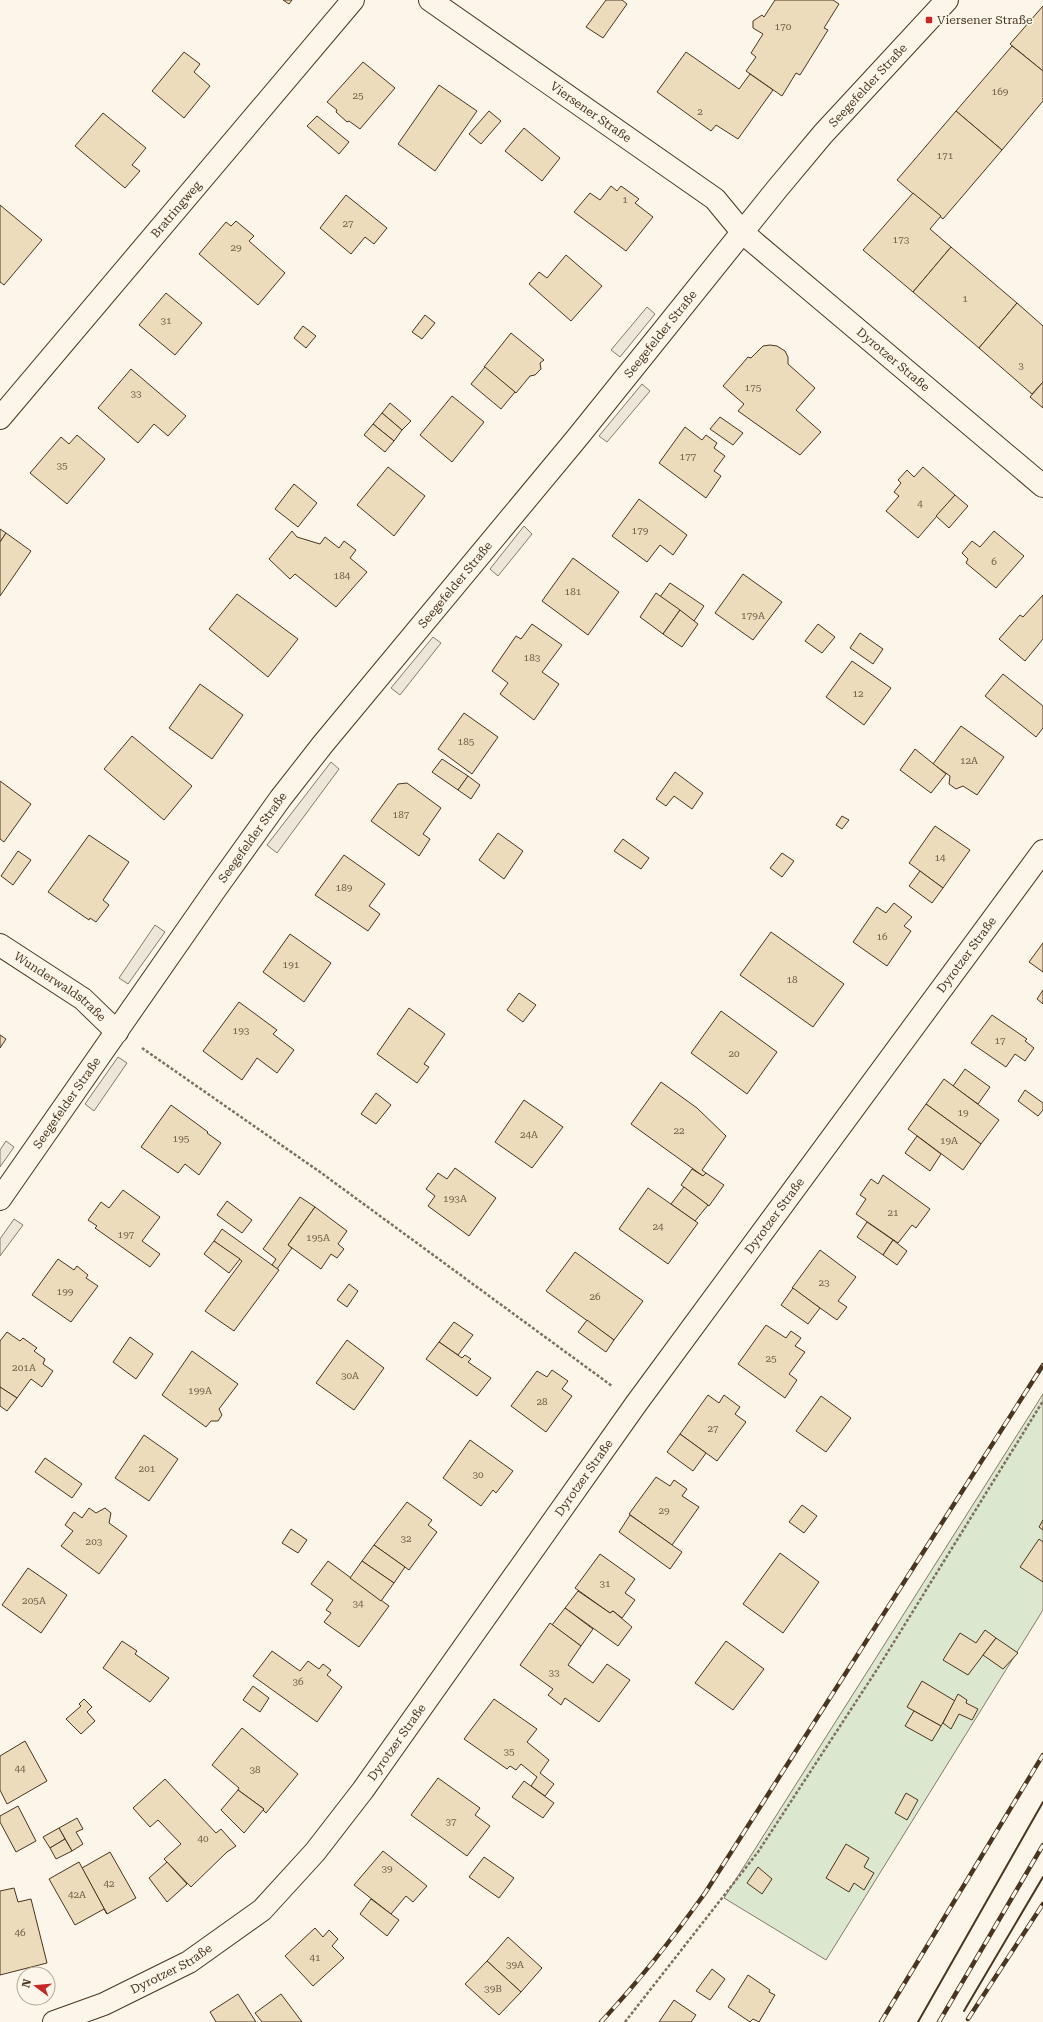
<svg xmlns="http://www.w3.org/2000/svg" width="1043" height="2022" font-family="'Roboto Serif',serif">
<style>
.green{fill:#dce7d0;stroke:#887966}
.parking{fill:#ede7d9;stroke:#887966}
.building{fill:#ecdcbc;stroke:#4a3520}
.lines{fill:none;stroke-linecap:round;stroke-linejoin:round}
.minor-casing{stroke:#4a3520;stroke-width:24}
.tertiary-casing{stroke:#4a3520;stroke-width:24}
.path{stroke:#7f6f5c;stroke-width:2.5;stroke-dasharray:3 2;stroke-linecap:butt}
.minor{stroke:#fbf6e9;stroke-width:22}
.tertiary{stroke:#fbf6e9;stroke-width:22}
.rail-casing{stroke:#4a3520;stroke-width:4.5}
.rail{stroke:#fbf6e9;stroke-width:3;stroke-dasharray:9;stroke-linecap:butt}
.wall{stroke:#4a3520;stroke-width:2}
.poi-dot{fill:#c62828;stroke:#fbf6e9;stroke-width:1.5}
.labels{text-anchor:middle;stroke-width:3;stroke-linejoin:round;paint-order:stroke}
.number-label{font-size:10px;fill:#725f47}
.poi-label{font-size:12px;fill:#4a3520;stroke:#fbf6e9;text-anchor:start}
.street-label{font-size:12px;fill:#4a3520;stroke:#fbf6e9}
</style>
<rect width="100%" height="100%" fill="#fbf6e9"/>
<path class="green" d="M1043,1394V1610L826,1960L724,1898Z"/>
<g class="parking">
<path d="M647,307L655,314L620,357L611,350Z"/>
<path d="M642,384L650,391L607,442L599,436Z"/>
<path d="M524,526L532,534L498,576L490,569Z"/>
<path d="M433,637L441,643L400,695L391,688Z"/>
<path d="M331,762L339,769L277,853L267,845Z"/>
<path d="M155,925L165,932L128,984L119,978Z"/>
<path d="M118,1057L127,1063L94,1111L85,1104Z"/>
<path d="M6,1141L14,1147L0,1167V1150Z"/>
<path d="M14,1219L23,1225L0,1256V1239Z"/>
</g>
<g class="building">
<path d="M283,0H292L289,4Z"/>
<path d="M606,0H622L627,4L603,38L586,27Z"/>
<path d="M775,0H833L839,4L824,28L828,30L800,75L796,73L782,96L746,71L756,57L751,53L763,34L753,28V21L762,15L764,17Z"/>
<path d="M1043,6V71L1010,44Z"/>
<path d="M1012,46L1043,71V101L1002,150L956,111Z"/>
<path d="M184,52L200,64L194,72L210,86L184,118L152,91Z"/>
<path d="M686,52L739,89L750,74L773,90L738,139L716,125L711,131L657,92Z"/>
<path d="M363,62L395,88L360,129L349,121L347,122L336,112L337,110L327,102Z"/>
<path d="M439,85L477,111L435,171L398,144Z"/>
<path d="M489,111L501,121L481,144L469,134Z"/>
<path d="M956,111L1002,150L943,219L897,180Z"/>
<path d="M103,113L146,148L132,165L140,171L125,188L75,146Z"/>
<path d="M317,116L349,142L339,154L307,126Z"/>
<path d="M524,128L560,158L542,181L505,151Z"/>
<path d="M611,186L617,191L621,186L639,199L635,203L653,217L626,251L574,212L590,193L600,200Z"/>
<path d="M913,193L941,216L930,229L951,247L913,292L863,250Z"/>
<path d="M346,195L387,228L374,244L365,237L351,254L320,228Z"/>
<path d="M0,205L42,240L4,285L0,282Z"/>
<path d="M236,221L254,236L249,241L285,273L258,305L199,254L226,222L231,226Z"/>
<path d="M951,247L1017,303L979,348L913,292Z"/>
<path d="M566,255L602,286L571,321L529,284L539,272L547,278Z"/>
<path d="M166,293L202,323L175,355L139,325Z"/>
<path d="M1017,303L1043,326V382L1032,394L979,348Z"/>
<path d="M425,315L435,323L422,339L412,332Z"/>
<path d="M303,326L316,336L306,348L294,338Z"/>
<path d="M511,333L544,360L540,363L541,369L535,375L530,376L516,393L484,367Z"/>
<path d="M770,345L777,346L785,351L788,357V364L815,388L796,410L821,432L800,455L738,411L744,404L723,386L748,357L751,358L763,346Z"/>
<path d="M485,367L515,392L501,409L471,384Z"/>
<path d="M131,369L186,416L168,436L154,424L138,443L98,408Z"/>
<path d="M1043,382V408L1030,397Z"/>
<path d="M452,396L484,422L452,462L420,435Z"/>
<path d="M390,403L411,421L402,430L382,413Z"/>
<path d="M382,413L402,430L394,441L373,424Z"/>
<path d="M720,417L743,433L733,445L710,429Z"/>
<path d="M373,424L394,441L385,452L364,435Z"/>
<path d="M685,427L702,440L706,435L717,443L714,448L725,456L714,471L721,476L706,498L659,463Z"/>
<path d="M77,435L105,459L67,504L30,473L61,437L69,444Z"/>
<path d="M388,467L425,496L394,536L357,505Z"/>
<path d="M923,467L955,495L918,538L886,511L899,496L894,492L901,483L898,480L907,470L914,477Z"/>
<path d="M294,484L317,503L298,527L275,509Z"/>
<path d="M955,495L968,506L949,528L936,516Z"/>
<path d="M639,499L687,535L673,555L660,545L647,562L612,536Z"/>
<path d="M0,529L6,533L0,542Z"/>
<path d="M292,531L297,537L320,544L325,537L339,548L344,541L356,550L350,558L367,572L336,607L295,574L290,579L269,559Z"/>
<path d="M994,531L1024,556L996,588L966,563L968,559L962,553L972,541L980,547Z"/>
<path d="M6,533L31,551L0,596V542Z"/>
<path d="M573,558L619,592L588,635L542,601Z"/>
<path d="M743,574L782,602L753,640L715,613Z"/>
<path d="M670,583L704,606L694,621L660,597Z"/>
<path d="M656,593L680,610L663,634L640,617Z"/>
<path d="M237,594L298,639L268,677L209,629Z"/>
<path d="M1043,595V639L1025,661L999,639L1020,615L1023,617Z"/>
<path d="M680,610L698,624L682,647L663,634Z"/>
<path d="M532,624L562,645L542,672L559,684L534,720L500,694L508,683L492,671L516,636L521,639Z"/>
<path d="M818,624L835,637L822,653L805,641Z"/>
<path d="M860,633L883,649L873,664L850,648Z"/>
<path d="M852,661L891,688L864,725L826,697Z"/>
<path d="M1003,674L1043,706V728L1036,737L985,696Z"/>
<path d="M200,684L243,715L212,759L169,728Z"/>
<path d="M464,713L498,737L472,774L438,749Z"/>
<path d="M961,726L1004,757L977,795L963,786L956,789L949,784L950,776L933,764Z"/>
<path d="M132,736L192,786L164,820L104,769Z"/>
<path d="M915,749L946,774L931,793L900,770Z"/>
<path d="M442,759L468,776L458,790L432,772Z"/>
<path d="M675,772L703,793L692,809L674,796L666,806L656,799Z"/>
<path d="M468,776L480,785L471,799L458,790Z"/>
<path d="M0,781L31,804L4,842L0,839Z"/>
<path d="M407,783L441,808L423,834L430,839L419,856L371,821L398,784Z"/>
<path d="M842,816L849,820L842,829L836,825Z"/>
<path d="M935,826L970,850L943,888L909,863Z"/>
<path d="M498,833L523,851L504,879L479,860Z"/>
<path d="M89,835L129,862L103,900L109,905L96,922L90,918L89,920L48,892Z"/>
<path d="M623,839L649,858L641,869L614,851Z"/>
<path d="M18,851L31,860L13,885L1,876Z"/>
<path d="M782,853L794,861L782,877L770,868Z"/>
<path d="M344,855L385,884L369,906L380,914L368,931L315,895Z"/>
<path d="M920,871L943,888L932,903L909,886Z"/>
<path d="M894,903L912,917L904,926L911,931L887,966L853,942L877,907L886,913Z"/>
<path d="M771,932L844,984L813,1027L740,975Z"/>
<path d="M290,934L331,963L304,1002L263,972Z"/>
<path d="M1043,943V972L1029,962Z"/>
<path d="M1043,990V1004L1037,999Z"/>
<path d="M519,993L536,1005L523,1022L507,1010Z"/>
<path d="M239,1002L277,1030L273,1034L294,1050L277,1073L257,1058L242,1080L203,1051Z"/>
<path d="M409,1008L445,1034L424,1064L429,1067L417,1083L377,1054Z"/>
<path d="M721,1011L777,1052L747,1094L691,1053Z"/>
<path d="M992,1015L1027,1039L1025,1041L1034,1048L1025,1061L1015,1054L1006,1067L971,1043Z"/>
<path d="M0,1035L6,1039L0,1048Z"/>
<path d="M965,1069L990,1087L978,1104L953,1086Z"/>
<path d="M944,1079L999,1120L981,1144L926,1104Z"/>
<path d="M661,1082L697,1108L726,1136L702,1170L706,1173L703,1176L631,1124Z"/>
<path d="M1025,1090L1043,1103V1110L1038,1116L1018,1101Z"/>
<path d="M376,1093L391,1105L376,1124L361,1114Z"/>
<path d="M524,1100L563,1127L532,1168L495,1142Z"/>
<path d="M926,1104L981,1144L963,1170L908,1129Z"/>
<path d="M171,1105L208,1132L207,1133L221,1143L199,1175L185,1164L178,1173L141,1147Z"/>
<path d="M917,1136L941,1154L930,1171L905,1153Z"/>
<path d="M455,1168L496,1198L469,1236L428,1206L435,1196L426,1189L438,1173L447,1179Z"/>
<path d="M692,1169L703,1176L706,1173L724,1185L709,1206L681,1185Z"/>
<path d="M883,1175L930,1209L916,1228L912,1225L898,1243L856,1214L866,1199L860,1195L871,1179L878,1184Z"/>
<path d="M684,1187L708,1205L695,1221L671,1204Z"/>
<path d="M648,1188L698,1223L668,1264L619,1229Z"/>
<path d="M123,1190L160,1217L142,1241L160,1254L150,1267L95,1228L97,1226L88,1220L101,1202L109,1208Z"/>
<path d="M300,1197L315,1207L288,1245L292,1248L277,1269L272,1265L276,1259L263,1249Z"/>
<path d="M227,1201L252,1220L242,1233L217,1215Z"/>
<path d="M315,1207L347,1231L338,1244L344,1249L337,1258L331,1254L321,1269L288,1245Z"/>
<path d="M867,1222L893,1240L883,1255L857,1237Z"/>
<path d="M222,1229L279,1270L234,1331L205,1311L242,1261L214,1241Z"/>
<path d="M893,1240L907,1251L897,1265L883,1255Z"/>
<path d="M214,1241L240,1259L229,1273L204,1254Z"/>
<path d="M820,1250L856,1277L838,1301L847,1307L837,1320L792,1288Z"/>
<path d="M575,1252L643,1301L614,1340L546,1291Z"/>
<path d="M58,1259L74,1270L77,1266L88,1275L86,1278L98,1286L71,1322L32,1295Z"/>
<path d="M349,1284L358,1291L347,1307L337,1300Z"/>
<path d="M793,1288L820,1308L808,1324L781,1305Z"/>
<path d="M587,1320L614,1340L606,1352L578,1332Z"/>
<path d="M454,1322L473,1335L458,1355L439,1342Z"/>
<path d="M766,1325L786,1338L791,1331L801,1338L795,1346L805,1352L789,1374L797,1380L785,1398L738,1364Z"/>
<path d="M7,1332L20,1341L23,1338L37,1348L34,1351L45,1359L43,1364L53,1371L42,1387L31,1379L17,1398L0,1387V1341Z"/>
<path d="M130,1337L153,1354L136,1379L113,1362Z"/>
<path d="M347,1340L384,1368L354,1410L316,1383Z"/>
<path d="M439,1342L462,1358L465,1355L471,1359L468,1362L491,1378L477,1396L426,1359Z"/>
<path d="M192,1351L238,1384L219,1409L222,1415L218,1421H211L206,1427L162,1395Z"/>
<path d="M552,1370L568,1381L562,1389L572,1396L546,1432L511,1406L537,1371L547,1377Z"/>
<path d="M0,1387L17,1398L7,1411L0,1406Z"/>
<path d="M708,1395L719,1403L724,1395L740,1407L735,1414L746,1422L717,1461L680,1434Z"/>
<path d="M821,1396L851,1418L826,1452L796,1431Z"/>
<path d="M680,1434L706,1453L693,1471L667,1452Z"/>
<path d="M144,1435L178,1459L149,1501L115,1478Z"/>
<path d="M470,1440L513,1471L496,1493L493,1490L481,1506L443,1478Z"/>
<path d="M45,1458L82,1484L72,1498L35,1472Z"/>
<path d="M656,1477L670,1486L674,1480L687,1489L682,1496L699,1507L672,1545L629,1514Z"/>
<path d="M407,1502L432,1520L428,1525L437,1532L409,1570L374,1545Z"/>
<path d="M802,1505L817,1516L804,1533L789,1522Z"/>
<path d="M89,1508L96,1513L105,1508L111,1513L109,1523L127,1536L99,1574L61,1546L73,1531L65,1525L74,1512L82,1518Z"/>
<path d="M630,1515L682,1552L670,1569L619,1532Z"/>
<path d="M1043,1520V1530L1039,1527Z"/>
<path d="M291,1529L307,1540L298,1553L282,1543Z"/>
<path d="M1039,1539L1043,1542V1582L1020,1567Z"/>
<path d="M374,1545L405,1567L394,1583L362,1561Z"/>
<path d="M780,1553L819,1582L783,1633L743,1604Z"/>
<path d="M600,1554L635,1579L625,1593L635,1600L622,1618L613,1611L610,1613L575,1588Z"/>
<path d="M328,1561L389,1606L359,1647L324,1622L331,1613L326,1610L333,1600L311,1584Z"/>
<path d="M362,1561L394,1583L381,1601L350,1578Z"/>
<path d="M28,1568L67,1595L41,1633L2,1605Z"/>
<path d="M578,1591L610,1613L613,1611L632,1627L618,1646L565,1608Z"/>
<path d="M565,1608L593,1629L581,1646L552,1625Z"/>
<path d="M550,1623L581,1646L568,1665L593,1683L607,1664L630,1680L599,1722L565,1698L561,1705L548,1695L553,1689L520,1665Z"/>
<path d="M985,1630L996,1638L968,1675L943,1660L960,1633L976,1643Z"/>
<path d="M996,1638L1018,1653L1003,1669L983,1655Z"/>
<path d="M122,1641L137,1651L135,1654L169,1678L150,1702L103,1668Z"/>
<path d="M726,1641L764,1669L733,1710L695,1683Z"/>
<path d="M272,1651L300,1671L308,1661L319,1669L323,1664L331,1670L327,1675L342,1687L317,1722L253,1676Z"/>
<path d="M922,1681L955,1701L941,1726L907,1707Z"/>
<path d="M253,1686L269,1698L260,1712L243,1700Z"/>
<path d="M958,1694L967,1700L966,1703L978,1709L972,1720L959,1714L951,1729L943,1723Z"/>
<path d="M84,1699L92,1707L87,1712L95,1721L81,1734L66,1719L81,1706L79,1704Z"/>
<path d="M494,1699L537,1729L527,1742L549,1760L540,1773L554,1784L545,1796L531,1786L537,1777L521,1764L516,1770L510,1766L507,1769L464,1739Z"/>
<path d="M914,1711L941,1726L932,1741L905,1726Z"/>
<path d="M242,1728L298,1774L266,1813L263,1810L264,1809L238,1790L239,1788L212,1765Z"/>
<path d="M25,1741L47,1781L7,1804L0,1790V1756Z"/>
<path d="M438,1778L480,1808L475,1815L490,1826L467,1856L411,1815Z"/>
<path d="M165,1779L216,1833L221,1829L236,1846L227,1852L191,1887L164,1859L181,1844L158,1820L150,1827L133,1808Z"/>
<path d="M524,1781L554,1803L543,1818L512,1797Z"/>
<path d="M238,1790L264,1809L244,1833L221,1810Z"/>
<path d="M906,1793L918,1800L907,1820L895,1813Z"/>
<path d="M18,1806L36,1841L16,1852L0,1822V1816Z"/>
<path d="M77,1818L83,1829L76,1832L83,1844L72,1851L59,1828Z"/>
<path d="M59,1828L65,1839L50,1848L43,1837Z"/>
<path d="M65,1839L72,1851L56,1859L50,1848Z"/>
<path d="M846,1844L869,1858L864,1867L874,1873L864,1890L854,1883L849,1892L826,1878Z"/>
<path d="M383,1851L427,1886L413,1902L406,1896L391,1914L354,1885Z"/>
<path d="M110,1852L136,1898L107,1914L82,1868Z"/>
<path d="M484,1857L514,1878L499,1898L469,1877Z"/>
<path d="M79,1862L107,1914L104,1909L75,1925L49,1879Z"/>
<path d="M167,1862L187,1884L167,1902L149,1878Z"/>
<path d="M758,1867L772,1879L762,1894L747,1883Z"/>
<path d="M14,1888L18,1902L31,1899L47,1963L0,1975V1891Z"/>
<path d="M371,1899L399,1920L387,1936L360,1914Z"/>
<path d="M315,1928L323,1937L329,1930L338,1939L332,1946L344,1958L313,1986L285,1956Z"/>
<path d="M508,1937L542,1968L521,1992L487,1961Z"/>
<path d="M487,1961L521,1992L499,2015L465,1984Z"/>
<path d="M712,1969L725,1979L710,2000L696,1991Z"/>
<path d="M748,1975L770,1990L769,1992L775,1995L759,2022L753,2019L750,2022L728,2007Z"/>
<path d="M238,1994L256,2022H216L210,2012Z"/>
<path d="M281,1994L302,2022H262L255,2013Z"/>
<path d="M674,2000L696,2015L691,2022H659Z"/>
</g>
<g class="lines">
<defs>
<g id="minor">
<path id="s1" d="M430,0L715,199L743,233L1043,486"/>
<path id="s2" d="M0,418L353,0"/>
<path id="s3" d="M0,945L83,999L117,1032"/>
<path id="s4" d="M54,2022L104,2004L189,1962L262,1910L315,1852L363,1790L636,1404L1043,851"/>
</g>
<g id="tertiary">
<path id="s5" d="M0,1199L217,887L280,799L323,744L577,438L777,189L823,134L947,0"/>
</g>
</defs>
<use href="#minor" class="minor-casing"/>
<use href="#tertiary" class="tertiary-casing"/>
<g class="path">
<path d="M142,1048L320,1172L612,1386"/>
<path d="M625,2022L758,1852L876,1671L1043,1401"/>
</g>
<use href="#minor" class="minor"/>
<use href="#tertiary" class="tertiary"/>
<defs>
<g id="rail">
<path d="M968,2019L1043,1904"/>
<path d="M601,2022C639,1981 673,1938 705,1893L1043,1365"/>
<path d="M881,2022L1043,1755"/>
<path d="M939,2022L1043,1845"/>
</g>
</defs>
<use href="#rail" class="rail-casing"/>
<use href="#rail" class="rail"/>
<g class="wall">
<path d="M964,2011L1043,1877"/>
<path d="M918,2022L1043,1802"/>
</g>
</g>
<rect class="poi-dot" x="925" y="16" width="8" height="8" rx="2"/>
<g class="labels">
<g class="number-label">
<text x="783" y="30">170</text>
<text x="1000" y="95">169</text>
<text x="358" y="99">25</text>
<text x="700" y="115">2</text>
<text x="945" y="159">171</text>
<text x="625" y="203">1</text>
<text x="348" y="227">27</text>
<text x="901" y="243">173</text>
<text x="236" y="251">29</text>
<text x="965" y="302">1</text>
<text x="166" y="324">31</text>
<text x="1021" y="369">3</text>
<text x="753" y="391">175</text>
<text x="136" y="397">33</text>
<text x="688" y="460">177</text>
<text x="62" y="469">35</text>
<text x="920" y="507">4</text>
<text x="640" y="534">179</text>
<text x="994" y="565">6</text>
<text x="342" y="579">184</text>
<text x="573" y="595">181</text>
<text x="753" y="619">179A</text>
<text x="532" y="661">183</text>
<text x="858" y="697">12</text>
<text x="466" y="745">185</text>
<text x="969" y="764">12A</text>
<text x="401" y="818">187</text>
<text x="940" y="861">14</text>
<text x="344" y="891">189</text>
<text x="882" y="940">16</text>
<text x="291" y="968">191</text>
<text x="792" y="983">18</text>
<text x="241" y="1034">193</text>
<text x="1000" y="1044">17</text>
<text x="734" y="1057">20</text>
<text x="963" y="1116">19</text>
<text x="679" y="1134">22</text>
<text x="529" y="1138">24A</text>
<text x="181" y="1142">195</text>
<text x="949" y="1144">19A</text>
<text x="455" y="1202">193A</text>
<text x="893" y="1216">21</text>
<text x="658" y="1230">24</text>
<text x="126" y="1238">197</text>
<text x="318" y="1241">195A</text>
<text x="824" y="1286">23</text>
<text x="65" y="1295">199</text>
<text x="595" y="1300">26</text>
<text x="771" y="1362">25</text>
<text x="24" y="1371">201A</text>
<text x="350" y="1379">30A</text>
<text x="200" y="1394">199A</text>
<text x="542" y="1405">28</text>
<text x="713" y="1432">27</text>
<text x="147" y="1472">201</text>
<text x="478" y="1478">30</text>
<text x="664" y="1514">29</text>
<text x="406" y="1542">32</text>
<text x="94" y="1545">203</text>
<text x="605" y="1587">31</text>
<text x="34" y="1604">205A</text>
<text x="358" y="1607">34</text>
<text x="554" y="1676">33</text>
<text x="298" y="1685">36</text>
<text x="509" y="1755">35</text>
<text x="20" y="1772">44</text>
<text x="255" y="1773">38</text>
<text x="451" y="1825">37</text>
<text x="203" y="1842">40</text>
<text x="387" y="1872">39</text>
<text x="109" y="1887">42</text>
<text x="77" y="1898">42A</text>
<text x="20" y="1936">46</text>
<text x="315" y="1961">41</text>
<text x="515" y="1968">39A</text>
<text x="493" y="1992">39B</text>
</g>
<g class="poi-label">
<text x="937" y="24">Viersener Straße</text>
</g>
<g class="street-label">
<text dy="4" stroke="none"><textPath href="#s5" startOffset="1413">Seegefelder Straße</textPath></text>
<text dy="4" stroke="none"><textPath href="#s1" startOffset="196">Viersener Straße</textPath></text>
<text dy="4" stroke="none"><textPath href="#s2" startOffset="273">Bratringweg</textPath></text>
<text dy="4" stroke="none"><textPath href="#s5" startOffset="1089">Seegefelder Straße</textPath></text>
<text dy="4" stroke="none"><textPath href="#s1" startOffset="588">Dyrotzer Straße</textPath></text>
<text dy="4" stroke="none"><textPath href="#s5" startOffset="765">Seegefelder Straße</textPath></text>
<text dy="4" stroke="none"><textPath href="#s5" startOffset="441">Seegefelder Straße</textPath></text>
<text dy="4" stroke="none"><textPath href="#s4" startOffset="1425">Dyrotzer Straße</textPath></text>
<text dy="4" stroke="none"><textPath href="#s3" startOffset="73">Wunderwaldstraße</textPath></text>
<text dy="4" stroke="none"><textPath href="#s5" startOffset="117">Seegefelder Straße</textPath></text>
<text dy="4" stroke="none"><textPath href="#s4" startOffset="1101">Dyrotzer Straße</textPath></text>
<text dy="4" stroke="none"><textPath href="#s4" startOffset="777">Dyrotzer Straße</textPath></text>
<text dy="4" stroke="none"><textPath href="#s4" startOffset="453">Dyrotzer Straße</textPath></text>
<text dy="4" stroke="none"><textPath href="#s4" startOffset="129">Dyrotzer Straße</textPath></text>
</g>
</g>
<g transform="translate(36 1986) rotate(286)"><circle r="19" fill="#fbf6e9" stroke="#b4a999"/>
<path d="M0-3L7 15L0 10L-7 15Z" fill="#c62828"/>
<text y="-6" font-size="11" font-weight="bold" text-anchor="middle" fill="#4a3520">N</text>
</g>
</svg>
